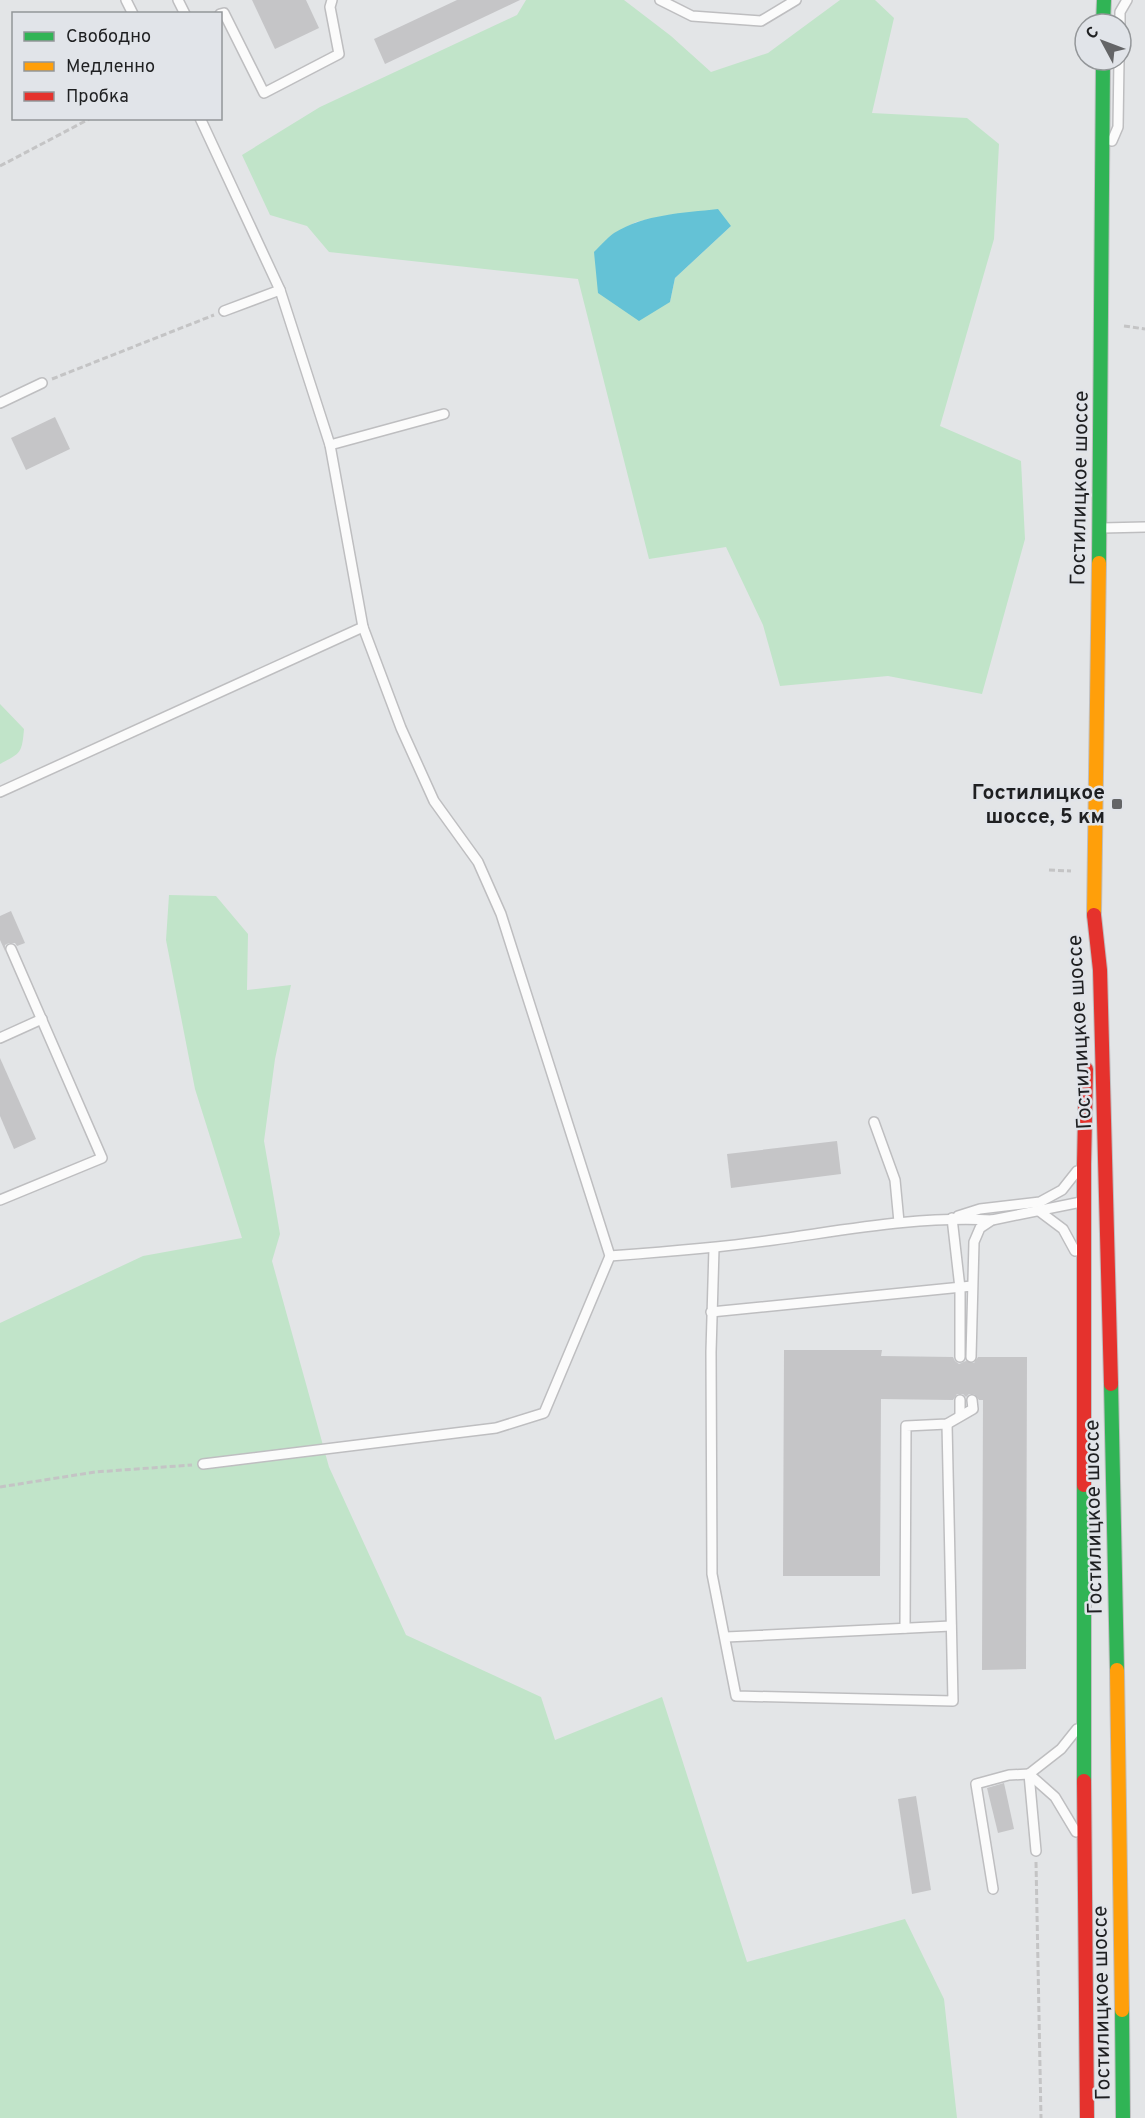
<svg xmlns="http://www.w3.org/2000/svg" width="1145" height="2118" font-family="Overpass,sans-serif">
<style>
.green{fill:#c1e4c9;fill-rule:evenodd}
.water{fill:#64c2d6}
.building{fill:#c5c5c7}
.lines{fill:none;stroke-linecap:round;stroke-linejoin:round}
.lane-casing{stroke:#bebec0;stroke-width:12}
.fast-casing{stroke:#bebec0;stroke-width:16}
.slow-casing{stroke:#bebec0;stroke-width:16}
.jam-casing{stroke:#bebec0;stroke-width:16}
.path{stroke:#c4c4c5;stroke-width:3;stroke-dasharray:6 3;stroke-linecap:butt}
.lane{stroke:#fbfbfb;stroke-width:9}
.fast{stroke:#30b455;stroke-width:14}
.slow{stroke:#ff9f0a;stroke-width:14}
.jam{stroke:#e5322d;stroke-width:14}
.poi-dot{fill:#646567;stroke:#e1e4e9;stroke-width:2}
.labels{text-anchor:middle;stroke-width:5;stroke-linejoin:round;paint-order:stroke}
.street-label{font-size:21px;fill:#1f2022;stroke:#e1e4e9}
.poi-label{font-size:21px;font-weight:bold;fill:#1f2022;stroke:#e1e4e9;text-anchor:end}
</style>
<rect width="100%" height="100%" fill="#e3e5e7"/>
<g class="green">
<path d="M526,0H624L671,36L711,72L768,53L840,0H875L894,18L872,113L967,118L999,144L994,239L940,426L1021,461L1025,539L982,694L888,676L780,686L763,625L726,547L649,559L578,279L329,252L307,226L270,215L242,155L320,107L517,15ZM674,214L731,226L675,278L670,302L613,234L636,222Z"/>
<path d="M0,704L24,729C22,753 21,753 0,764Z"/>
<path d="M169,895L216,896L248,934L247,990L291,985L275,1059L264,1141L280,1234L272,1261L329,1467L406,1635L541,1697L555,1740L662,1697L747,1962L905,1919L944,1999L957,2118H0V1323L143,1256L242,1238L195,1089L166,940Z"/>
</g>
<path class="water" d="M718,209L731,226L675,278L670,302L639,321L598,293L594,252C600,246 607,238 614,233C645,214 683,213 718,209Z"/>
<g class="building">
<path d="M252,0H306L319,28L275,49Z"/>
<path d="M457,0H520L385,64L374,39Z"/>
<path d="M55,417L70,449L26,470L11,438Z"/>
<path d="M11,911L25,943L17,946L15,943H9L5,945V951L0,940V916Z"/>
<path d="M0,1058L36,1139L14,1149L0,1116Z"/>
<path d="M837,1141L841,1174L731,1188L727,1154Z"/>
<path d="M784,1350H882L881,1356L953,1357L955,1361L959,1364L966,1361L974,1363L978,1357H1027L1026,1669L982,1670L983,1400H979L974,1394H969L966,1397L963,1394H957L953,1400L881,1399L880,1576H783Z"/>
<path d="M1004,1783L1014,1829L998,1833L987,1788Z"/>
<path d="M916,1796L931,1890L912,1894L898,1799Z"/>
</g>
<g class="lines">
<defs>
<g id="lane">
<path d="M126,0L133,14"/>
<path d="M178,0L185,14"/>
<path d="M660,0L692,16L761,21L796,0"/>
<path d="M220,14L224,13L264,93L339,54L330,7L332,0"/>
<path d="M1120,24V12L1127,0"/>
<path d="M200,118L280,290L330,445L363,627L401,728L434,801L478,862L501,914L610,1256L544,1413L496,1428L203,1464"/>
<path d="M1112,141L1118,127L1119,60"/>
<path d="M224,311L280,290"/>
<path d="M0,403L42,383"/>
<path d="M330,445L444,414"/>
<path d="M1102,528L1145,527"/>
<path d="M0,792L363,627"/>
<path d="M0,1038L42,1019"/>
<path d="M874,1122L895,1180L899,1222"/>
<path d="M0,1200L102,1158L11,949"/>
<path d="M1039,1211L1063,1229L1075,1251"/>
<path d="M958,1216L980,1209L1040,1202L1062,1190L1077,1171"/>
<path d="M952,1218L960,1288V1357"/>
<path d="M714,1248L711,1352L712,1574L736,1696L953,1701L947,1424"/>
<path d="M610,1256C664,1252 719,1248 773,1240C846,1230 918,1216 992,1220"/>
<path d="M711,1312L972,1286"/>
<path d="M971,1357L974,1242L980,1228L992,1220L1081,1202"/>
<path d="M960,1416V1400"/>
<path d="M905,1628L906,1426L947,1424L973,1409L972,1400"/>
<path d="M726,1637L951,1626"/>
<path d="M1029,1774L1061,1749L1077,1729"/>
<path d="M1029,1774L1036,1851"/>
<path d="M993,1889L976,1784L1009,1775L1029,1774L1055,1797L1076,1832"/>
</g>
<g id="fast">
<path d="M1103,24L1104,0"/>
<path d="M1099,563L1103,60"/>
<path d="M1111,1384L1117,1670"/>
<path d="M1084,1485V1781"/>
<path d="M1122,2010L1123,2118"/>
</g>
<g id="slow">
<path d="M1094,915L1099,563"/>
<path d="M1117,1670L1122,2010"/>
</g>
<g id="jam">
<path d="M1094,915L1100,970L1111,1384"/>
<path d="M1084,1485V1164L1086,1069"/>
<path d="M1084,1781L1087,2118"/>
</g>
</defs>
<use href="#lane" class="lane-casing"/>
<use href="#fast" class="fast-casing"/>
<use href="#slow" class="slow-casing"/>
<use href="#jam" class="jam-casing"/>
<g class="path">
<path d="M0,166L91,118"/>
<path d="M1124,326L1145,329"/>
<path d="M52,379L214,315"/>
<path d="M1049,870L1071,871"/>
<path d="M0,1487L95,1472L192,1465"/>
<path d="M1036,1862L1041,2118"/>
</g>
<use href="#lane" class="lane"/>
<use href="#fast" class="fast"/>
<use href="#slow" class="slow"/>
<use href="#jam" class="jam"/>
</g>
<rect class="poi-dot" x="1111" y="798" width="12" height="12" rx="3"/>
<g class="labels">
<g class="street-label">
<text transform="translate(1079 488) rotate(-89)" y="7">Гостилицкое шоссе</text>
<text transform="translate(1079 1032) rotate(-93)" y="7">Гостилицкое шоссе</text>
<text transform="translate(1093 1517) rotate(-91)" y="7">Гостилицкое шоссе</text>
<text transform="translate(1101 2003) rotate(-91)" y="7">Гостилицкое шоссе</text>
</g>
<g class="poi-label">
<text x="1105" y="799">Гостилицкое<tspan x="1105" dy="24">шоссе, 5 км</tspan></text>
</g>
</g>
<rect x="12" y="12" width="210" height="108" fill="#e1e4e9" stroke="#939699" stroke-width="1.5"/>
<rect x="24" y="32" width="30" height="9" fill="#30b455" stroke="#939699" stroke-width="1.5"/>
<text x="66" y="42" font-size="18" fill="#1f2022">Свободно</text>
<rect x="24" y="62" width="30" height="9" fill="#ff9f0a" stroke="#939699" stroke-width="1.5"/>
<text x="66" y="72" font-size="18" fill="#1f2022">Медленно</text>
<rect x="24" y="92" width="30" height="9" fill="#e5322d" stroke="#939699" stroke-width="1.5"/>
<text x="66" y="102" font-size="18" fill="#1f2022">Пробка</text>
<g transform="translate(1103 42) rotate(311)"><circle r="28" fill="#e1e4e9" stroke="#939699" stroke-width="1.5"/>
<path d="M0-4.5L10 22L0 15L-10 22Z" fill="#646567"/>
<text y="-9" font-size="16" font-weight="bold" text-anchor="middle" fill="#1f2022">С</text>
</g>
</svg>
